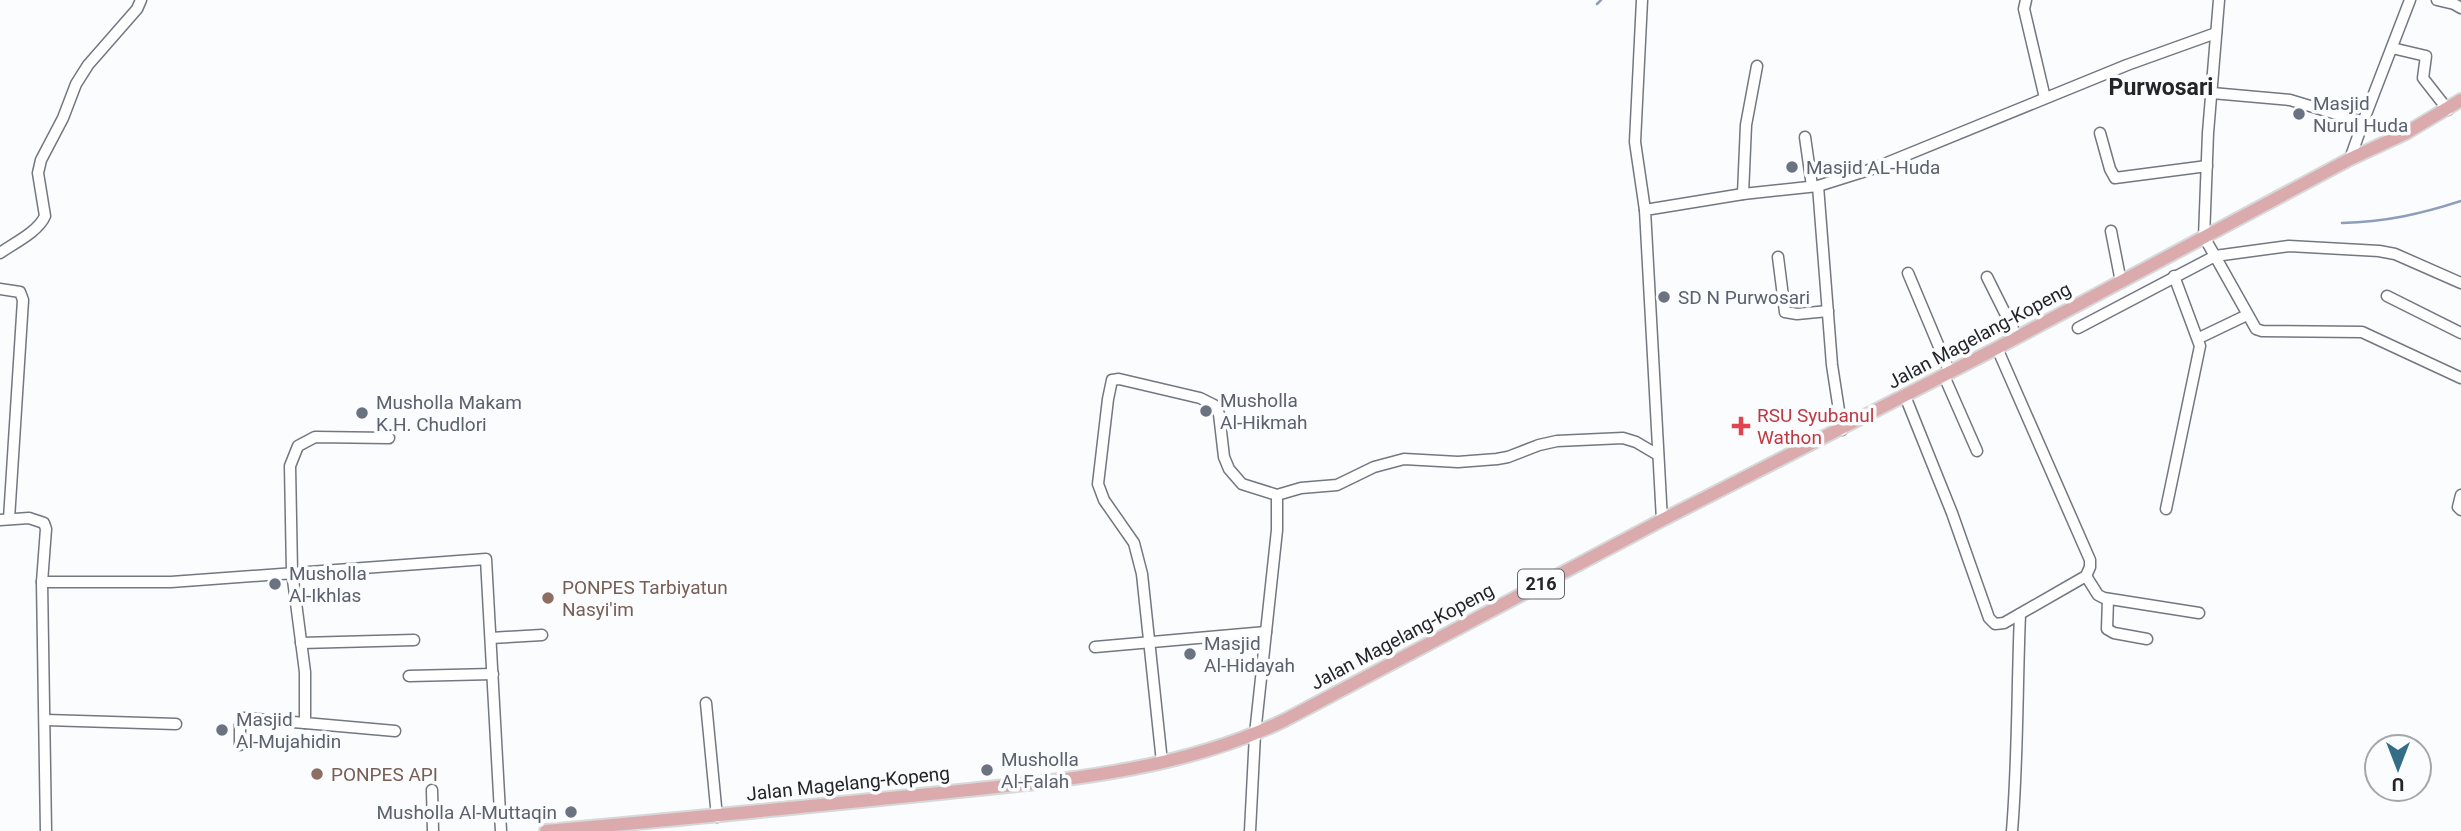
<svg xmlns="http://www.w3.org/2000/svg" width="2461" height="831" font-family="Roboto,sans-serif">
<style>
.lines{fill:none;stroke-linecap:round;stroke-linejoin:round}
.stream{stroke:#8d9dba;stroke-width:2.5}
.minor-casing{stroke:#727780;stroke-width:13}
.major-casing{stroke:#d7d8d8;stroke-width:16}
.minor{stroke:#fff;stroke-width:10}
.major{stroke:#daaaac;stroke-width:12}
.worship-dot{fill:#6b7280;stroke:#fafcfe;stroke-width:2.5}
.health-dot{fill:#e0444e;stroke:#fafcfe;stroke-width:2.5}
.education-dot{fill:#8d6e63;stroke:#fafcfe;stroke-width:2.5}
.labels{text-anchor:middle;stroke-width:7;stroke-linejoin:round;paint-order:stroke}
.shield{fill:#fafcfe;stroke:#646669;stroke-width:2}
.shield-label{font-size:18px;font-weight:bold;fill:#232529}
.worship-label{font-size:19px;fill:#5b616d;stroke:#fafcfe;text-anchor:start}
.street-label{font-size:19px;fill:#232529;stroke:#fafcfe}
.health-label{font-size:19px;fill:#be3a42;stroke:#fafcfe;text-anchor:start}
.education-label{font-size:19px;fill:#785e54;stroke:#fafcfe;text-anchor:start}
.quarter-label{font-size:23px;font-weight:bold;fill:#232529;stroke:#fafcfe}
</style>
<rect width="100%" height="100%" fill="#fafcfe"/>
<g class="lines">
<g class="stream">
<path d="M1597,4L1601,0"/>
<path d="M2342,223C2385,222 2421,214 2461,201"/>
</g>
<defs>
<g id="minor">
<path d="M1642,0L1635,142L1645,210"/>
<path d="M2026,0L2024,9L2045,98"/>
<path d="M2219,0L2208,133L2204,237L2215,256L2289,246L2379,251L2395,254L2461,283"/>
<path d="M2437,0L2454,4L2461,8"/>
<path d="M2392,48L2426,56L2423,78L2448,110"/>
<path d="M2212,93L2290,100L2363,122"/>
<path d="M2100,133L2110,169L2115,178L2207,166"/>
<path d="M1805,137L1812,186"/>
<path d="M2350,159L2363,122L2410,0"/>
<path d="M1818,186L1832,365L1842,430"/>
<path d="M1743,194L1746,125L1757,66"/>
<path d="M2111,231L2121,282"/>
<path d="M0,253C14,243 38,232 45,216L38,173L41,160L63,118L76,84L88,65L137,9L141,0"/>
<path d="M1778,257L1785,312L1797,314L1828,311"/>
<path d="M1908,273L1950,373"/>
<path d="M1987,277L2017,337"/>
<path d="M0,289L20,292L23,300L9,519"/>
<path d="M2387,296L2461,333"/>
<path d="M2078,328L2215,256L2256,329L2262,331L2362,332L2461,378"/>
<path d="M2199,338L2247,315"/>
<path d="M1944,376L1977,451"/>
<path d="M1905,396L1952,513L1989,618L1995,624L2004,623L2086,576L2090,567V560L1997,348"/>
<path d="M389,438L315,437L298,446L290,466L292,572L305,672V723L395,731"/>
<path d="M2461,495L2458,507L2461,510"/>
<path d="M2166,509L2200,346L2174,276"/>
<path d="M0,520L29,518L44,523L46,529L42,582L46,831"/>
<path d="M1662,520L1645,210L1743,194L1818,186L1872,169L2127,65L2216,33"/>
<path d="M2086,576L2098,595L2104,598L2199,613"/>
<path d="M42,582H171L486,559L501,831"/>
<path d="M2108,599L2107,629L2114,633L2147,639"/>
<path d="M491,638L542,635"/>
<path d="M301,643L414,640"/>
<path d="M1095,647L1266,632"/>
<path d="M409,676L493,674"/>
<path d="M706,703L717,817"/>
<path d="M46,720L176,724"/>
<path d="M240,745V725L243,718L305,723"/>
<path d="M1162,762L1142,574L1134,543L1104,500L1098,484L1108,399L1112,380L1119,379L1200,398L1214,405L1219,414L1224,457L1229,469L1242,484L1277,495L1301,488L1337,485L1374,467L1404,459L1458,462L1497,459L1508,457L1539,445L1557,441L1623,438L1636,442L1658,455"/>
<path d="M432,790L433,831"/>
<path d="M1250,831L1255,734L1277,530V495"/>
<path d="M2012,831C2018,759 2017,686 2020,614"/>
</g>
<path id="major" d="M546,831C674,820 802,807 930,794C1051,781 1174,774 1285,720L1662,520L1997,348L2350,159L2406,133L2461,100"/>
</defs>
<use href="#minor" class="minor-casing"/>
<use href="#major" class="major-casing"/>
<use href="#minor" class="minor"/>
<use href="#major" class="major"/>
</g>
<g class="worship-dot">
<circle cx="2299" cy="114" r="7"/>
<circle cx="1792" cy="167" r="7"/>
<circle cx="1664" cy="297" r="7"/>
<circle cx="1206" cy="411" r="7"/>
<circle cx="362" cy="413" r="7"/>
<circle cx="275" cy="584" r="7"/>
<circle cx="1190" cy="654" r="7"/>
<circle cx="222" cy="730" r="7"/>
<circle cx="987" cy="770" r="7"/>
<circle cx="571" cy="812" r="7"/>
</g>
<path class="health-dot" d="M1737.5 415.5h7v7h7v7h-7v7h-7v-7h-7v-7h7z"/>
<g class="education-dot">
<circle cx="548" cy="598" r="7"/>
<circle cx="317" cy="774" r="7"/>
</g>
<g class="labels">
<rect class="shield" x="1518" y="569.5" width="46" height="29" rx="5"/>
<g class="shield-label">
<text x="1541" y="590">216</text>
</g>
<g class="worship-label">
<text x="2313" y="110">Masjid<tspan x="2313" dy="22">Nurul Huda</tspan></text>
<text x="1806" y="174">Masjid AL-Huda</text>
<text x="1678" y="304">SD N Purwosari</text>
<text x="1220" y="407">Musholla<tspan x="1220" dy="22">Al-Hikmah</tspan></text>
<text x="376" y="409">Musholla Makam<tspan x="376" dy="22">K.H. Chudlori</tspan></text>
<text x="289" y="580">Musholla<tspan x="289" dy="22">Al-Ikhlas</tspan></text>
<text x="1204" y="650">Masjid<tspan x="1204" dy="22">Al-Hidayah</tspan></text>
<text x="236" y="726">Masjid<tspan x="236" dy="22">Al-Mujahidin</tspan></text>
<text x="1001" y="766">Musholla<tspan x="1001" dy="22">Al-Falah</tspan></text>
<text x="557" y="819" text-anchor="end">Musholla Al-Muttaqin</text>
</g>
<g class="street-label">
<text transform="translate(1979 335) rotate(-28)" y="7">Jalan Magelang-Kopeng</text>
<text transform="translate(1402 636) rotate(-28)" y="7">Jalan Magelang-Kopeng</text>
<text transform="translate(848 783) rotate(-6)" y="7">Jalan Magelang-Kopeng</text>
</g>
<g class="health-label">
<text x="1757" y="422">RSU Syubanul<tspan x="1757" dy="22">Wathon</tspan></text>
</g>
<g class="education-label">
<text x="562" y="594">PONPES Tarbiyatun<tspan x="562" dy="22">Nasyi'im</tspan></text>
<text x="331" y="781">PONPES API</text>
</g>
<g class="quarter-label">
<text x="2161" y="95">Purwosari</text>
</g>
</g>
<g transform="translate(2398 768) rotate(180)"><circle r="33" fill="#fafcfe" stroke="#a4a6a9" stroke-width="2"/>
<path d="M0-5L12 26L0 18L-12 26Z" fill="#336d86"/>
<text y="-10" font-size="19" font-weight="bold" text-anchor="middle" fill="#232529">U</text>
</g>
</svg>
